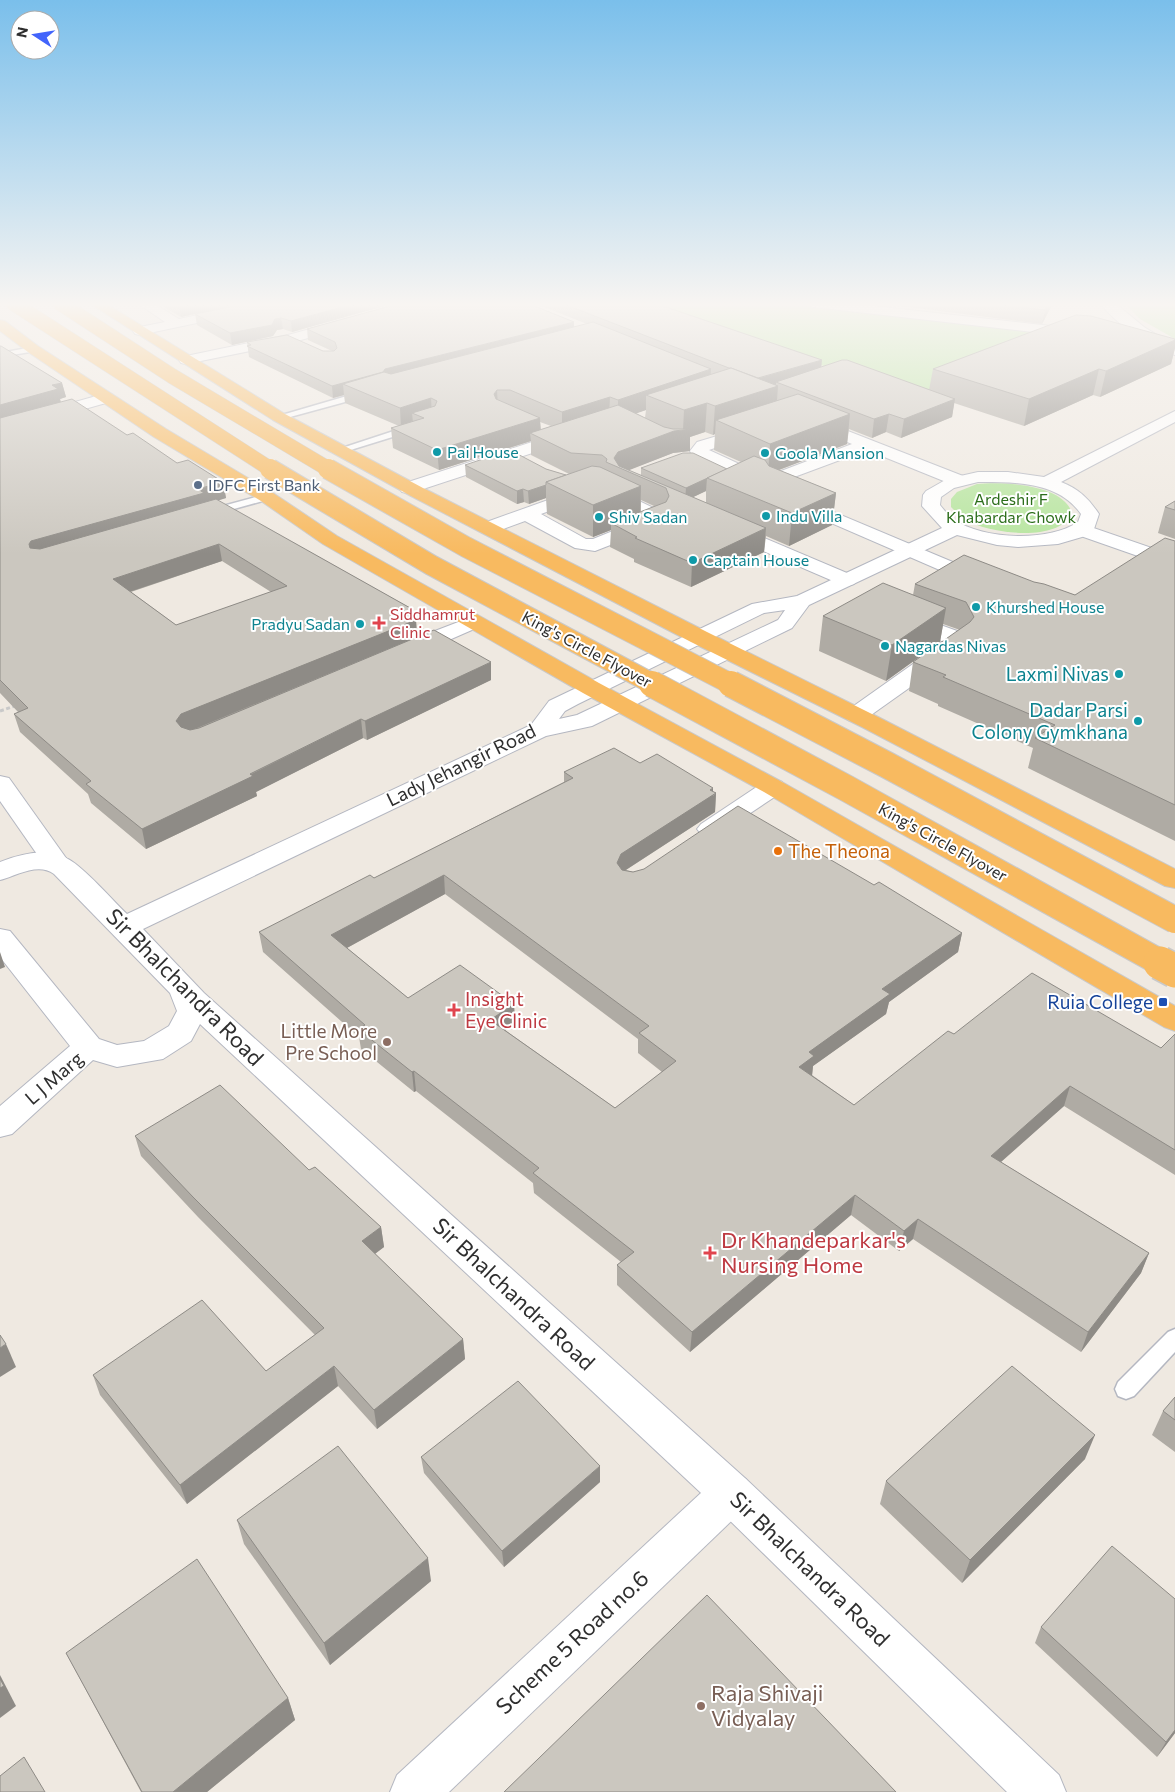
<svg xmlns="http://www.w3.org/2000/svg" width="1175" height="1792" font-family="Commissioner,sans-serif">
<style>
.green{fill:#b6e59e}
.lines{fill:none;stroke-linecap:round;stroke-linejoin:round}
.service-casing{stroke:#b4b7c1;stroke-width:3}
.minor-casing{stroke:#b4b7c1;stroke-width:2}
.tertiary-casing{stroke:#b4b7c1;stroke-width:2}
.trunk-casing{stroke:#c9c9c9;stroke-width:2}
.path{stroke:#c9c9c9;stroke-width:3;stroke-dasharray:4 2.5;stroke-linecap:butt}
.service{fill:#fff;fill-rule:evenodd}
.minor{fill:#fff;fill-rule:evenodd}
.tertiary{fill:#fff;fill-rule:evenodd}
.trunk{fill:#f8ba60;fill-rule:evenodd}
.trunk-bridge-far3-casing{stroke:#c9c9c9;stroke-width:16;stroke-linecap:butt}
.trunk-bridge-far2-casing{stroke:#c9c9c9;stroke-width:22;stroke-linecap:butt}
.trunk-bridge-far1-casing{stroke:#c9c9c9;stroke-width:28;stroke-linecap:butt}
.trunk-bridge-casing{stroke:#c9c9c9;stroke-width:36;stroke-linecap:butt}
.trunk-bridge-far3{stroke:#f8ba60;stroke-width:15}
.trunk-bridge-far2{stroke:#f8ba60;stroke-width:20}
.trunk-bridge-far1{stroke:#f8ba60;stroke-width:26}
.trunk-bridge{stroke:#f8ba60;stroke-width:33}
.wall{fill:#afaba4;fill-rule:evenodd}
.shaded-wall{fill:#8e8b86}
.building{fill:#cbc7bf;stroke:#8e8b86;fill-rule:evenodd}
.culture-dot{fill:#0f9aa8;stroke:#fff;stroke-width:2}
.service-dot{fill:#5c6f8a;stroke:#fff;stroke-width:2}
.health-dot{fill:#e0444e;stroke:#fff;stroke-width:2}
.food-dot{fill:#e8710a;stroke:#fff;stroke-width:2}
.transit-dot{fill:#1a4fb4;stroke:#fff;stroke-width:2}
.education-dot{fill:#8d6e63;stroke:#fff;stroke-width:2}
.labels{text-anchor:middle;stroke-width:4;stroke-linejoin:round;paint-order:stroke}
.far-culture-label{font-size:16px;fill:#0d838f;stroke:#fff;text-anchor:start}
.far-service-label{font-size:16px;fill:#4e5e75;stroke:#fff;text-anchor:start}
.far-park-label{font-size:16px;fill:#2c6e1b;stroke:#fff}
.far-health-label{font-size:16px;fill:#be3a42;stroke:#fff;text-anchor:start}
.far-street-label{font-size:16px;fill:#2e2e2e;stroke:#fff}
.culture-label{font-size:19px;fill:#0d838f;stroke:#fff;text-anchor:end}
.street-label{font-size:19px;fill:#2e2e2e;stroke:#fff}
.food-label{font-size:19px;fill:#c56008;stroke:#fff;text-anchor:start}
.health-label{font-size:19px;fill:#be3a42;stroke:#fff;text-anchor:start}
.transit-label{font-size:19px;fill:#164399;stroke:#fff;text-anchor:end}
.education-label{font-size:19px;fill:#785e54;stroke:#fff;text-anchor:end}
.near-street-label{font-size:22px;fill:#2e2e2e;stroke:#fff}
.near-health-label{font-size:22px;fill:#be3a42;stroke:#fff;text-anchor:start}
.near-education-label{font-size:22px;fill:#785e54;stroke:#fff;text-anchor:start}
</style>
<rect width="100%" height="100%" fill="#efe9e1"/>
<g class="green">
<path d="M649,303H803L1069,335L915,399Z"/>
<path d="M1124,303H1175V339L1140,319Z"/>
<path d="M977,484C1003,482 1062,483 1072,513C1059,543 990,534 966,520C961,517 956,512 951,507V499L957,492Z"/>
</g>
<g class="lines">
<defs>
<g id="service">
<path d="M33,347H36V351L0,357V353Z"/>
<path d="M364,391L368,394L367,396L279,420L275,417Z"/>
<path d="M412,425L416,428L415,430L344,452H338L336,450Z"/>
<path d="M267,494L270,495V499L212,515L207,512L208,510Z"/>
<path d="M1175,1329V1352L1134,1396L1126,1399L1118,1396L1115,1389L1118,1382L1168,1332Z"/>
</g>
<g id="minor">
<path d="M137,303H153L179,319L254,303H280L273,307L140,335L135,334L133,331L135,328L165,322Z"/>
<path d="M806,303H847L1077,329L1082,330L1084,333L1082,336L1077,337L813,307Z"/>
<path d="M1100,303H1115L1144,327L1175,346V355C1151,349 1115,323 1100,303Z"/>
<path d="M343,320L350,324L348,327L290,343L186,364L181,363L179,360L181,357L186,356L288,335Z"/>
<path d="M107,393L113,395L115,398L113,401L0,433V423Z"/>
<path d="M812,417L963,476L966,480L963,484L957,485L951,484L867,450L770,486L753,484L692,455L690,451L697,442L744,428H756L758,431L756,434L709,450L763,475L768,476L852,444L806,425L804,422L806,419Z"/>
<path d="M566,431L572,432L574,436L572,440L414,492L408,493L402,492L399,488L402,484Z"/>
<path d="M590,485L610,487L664,513L666,520L664,524L595,551L575,548L525,521L495,532L488,534L481,532L479,528L481,524ZM592,495L600,496L645,518L593,539H586L541,514Z"/>
<path d="M798,497L986,576L989,580L986,584L979,586L972,584L792,506L789,502L792,498Z"/>
<path d="M731,524L854,576L857,580L854,584L847,586L840,584L724,534L722,530L724,526Z"/>
<path d="M1082,524L1175,556V569L1075,534L1073,530L1075,526Z"/>
<path d="M907,613L960,632L967,644L964,649L864,720L856,722L848,720L844,715L848,710L944,642L900,623L897,619L900,615Z"/>
<path d="M474,616L481,618L484,622L481,626L417,654L409,655L401,654L398,649L401,644Z"/>
<path d="M0,776L9,778L66,858L70,864L66,870L57,872L48,870L0,801Z"/>
<path d="M773,780L782,782L785,787L782,792L719,834L710,837L701,834L697,829L701,824L764,782Z"/>
<path d="M731,1473L746,1479L752,1493L746,1507L449,1792H390L397,1775L716,1479Z"/>
</g>
<path id="tertiary" d="M1175,411V422L1061,482C1079,489 1089,499 1099,514L1094,529L1082,537L1058,544L1018,547L997,545L957,535L809,605L792,628L592,726L546,736L143,929L204,993L746,1479L1059,1775L1066,1792H1007L716,1507L200,1024L191,1041L163,1059L117,1067L93,1060L12,1134L0,1137V1106L70,1046L0,957V929L10,931L99,1039L117,1045L144,1041L169,1026L177,1011L170,993L54,874C38,862 16,876 0,880V862C20,854 48,847 68,859C85,868 112,900 127,914L531,725L549,701L752,604L797,596L942,528L922,506L923,495L926,491L947,479L978,472H1008L1044,477ZM978,482C1014,482 1058,481 1081,514L1078,522C1049,542 983,540 953,519C948,515 944,510 940,505L941,497L954,488ZM785,610L778,620L577,715L559,719L565,711L578,704L764,613Z"/>
<g id="trunk">
<path d="M89,303H105L285,414L423,488L707,632L878,717L1175,869V888L1165,886L862,727L691,642L411,496L273,420Z"/>
<path d="M0,320L5,321L38,346L166,429L273,493L337,536L599,683L782,782L1175,1006V1031L1164,1027L764,792L583,693L323,544L261,501L154,437L28,352L0,331Z"/>
</g>
</defs>
<use href="#service" class="service-casing"/>
<use href="#minor" class="minor-casing"/>
<use href="#tertiary" class="tertiary-casing"/>
<use href="#trunk" class="trunk-casing"/>
<path class="path" d="M0,711L15,706"/>
<use href="#service" class="service"/>
<use href="#minor" class="minor"/>
<use href="#tertiary" class="tertiary"/>
<use href="#trunk" class="trunk"/>
<defs>
<g id="trunk-bridge-far3">
<path d="M13,303L272,470"/>
<path d="M60,303L172,376L330,470"/>
</g>
<g id="trunk-bridge-far2">
<path d="M270,469L431,565L655,685"/>
<path d="M328,469L466,547L733,685"/>
</g>
<g id="trunk-bridge-far1">
<path d="M652,684L846,788L1163,964"/>
<path d="M731,684L887,765L1175,920"/>
</g>
<path id="trunk-bridge" d="M1160,963L1175,971"/>
</defs>
<use href="#trunk-bridge-far3" class="trunk-bridge-far3-casing"/>
<use href="#trunk-bridge-far2" class="trunk-bridge-far2-casing"/>
<use href="#trunk-bridge-far1" class="trunk-bridge-far1-casing"/>
<use href="#trunk-bridge" class="trunk-bridge-casing"/>
<use href="#trunk-bridge-far3" class="trunk-bridge-far3"/>
<use href="#trunk-bridge-far2" class="trunk-bridge-far2"/>
<use href="#trunk-bridge-far1" class="trunk-bridge-far1"/>
<use href="#trunk-bridge" class="trunk-bridge"/>
</g>
<g class="wall">
<path d="M157,303H246L181,317Z"/>
<path d="M249,303H527L574,322V327L587,324L534,303H654L822,367L929,390L933,369L1175,339V348L1171,364L1100,397L1093,395L1024,426L954,403L952,417L901,438L886,432L872,438L849,429L847,444L779,470L836,493L832,525L789,546L766,536L764,552L691,587L634,562V559L610,547L611,530L593,537L547,514L546,498L529,504L524,502L517,504L466,477L465,465L546,469L566,475L569,474L531,455V441L439,470L393,448L391,428L399,426L345,403L344,395L333,398L249,357L247,342L323,351H332L308,340L307,329L387,307L384,306L292,332L283,329L277,330L273,336L232,345L197,325L195,314ZM646,410L645,418L636,413ZM540,422L551,426L541,430ZM705,432L713,435L715,434L714,450L741,462L727,469L641,468V475L628,470L673,453L690,451V437ZM706,491V503L693,497ZM641,500L654,506L641,512Z"/>
<path d="M877,303H1053L1042,324Z"/>
<path d="M0,346L62,383L66,397L60,399L61,402L127,435L177,463L223,482L226,498L217,500L412,609L413,618L416,620L417,637L491,680L367,740L363,738L256,792L257,796L146,849L91,803L88,794L20,732L14,714L18,712L0,693ZM222,561L271,592L176,625L131,592Z"/>
<path d="M1175,501V539L1158,533L1165,507Z"/>
<path d="M1175,541V841L1028,768L1033,748L938,706V704L909,691L913,662L960,630L943,624L940,642L886,681L819,651L823,616L913,595L915,584L1034,582L1075,595Z"/>
<path d="M640,763L716,793L715,812L626,870L633,872L874,885L962,933L958,952L889,1002L886,1014L813,1066L812,1075L854,1105L954,1034L1161,1048L1175,1034V1175L1064,1106L1001,1162L1149,1253L1141,1273L1081,1352L913,1239L899,1251L851,1215L690,1352L617,1285V1265L621,1262L534,1193L533,1183L416,1091L414,1092L361,1049L359,1037L263,952L259,932L374,878L564,782V772ZM445,894L638,1039V1053L662,1072L615,1108L505,1030L515,1024L514,1004L408,998L347,948Z"/>
<path d="M135,1136L309,1170L381,1227L384,1247L375,1254L463,1339L465,1359L377,1429L338,1386L187,1504L100,1395L93,1375L266,1371L315,1335L198,1217L141,1156Z"/>
<path d="M1175,1397V1452L1152,1435L1163,1411Z"/>
<path d="M421,1457L600,1482L504,1567L424,1473Z"/>
<path d="M1085,1459L962,1583L880,1504L886,1481Z"/>
<path d="M237,1520L431,1581L330,1665L244,1544Z"/>
<path d="M1175,1599V1733L1157,1757L1035,1643L1041,1627Z"/>
<path d="M66,1653L288,1698L295,1720L207,1792H141Z"/>
</g>
<g class="shaded-wall">
<path d="M193,303H246L181,317L179,306Z"/>
<path d="M357,303H384V306L292,332L291,321Z"/>
<path d="M1049,303H1053L1042,324L1045,310Z"/>
<path d="M281,318L283,329L277,330L273,336L232,345L230,333L275,319Z"/>
<path d="M574,322V333L382,386L381,374L385,369Z"/>
<path d="M1175,340V348L1171,364L1100,397L1106,371Z"/>
<path d="M822,360L821,371L776,382V385L756,379Z"/>
<path d="M711,369L710,388L646,395V410L618,420V400Z"/>
<path d="M1099,369L1093,395L1024,426L1029,399Z"/>
<path d="M376,373L343,384L344,395L333,398L332,386Z"/>
<path d="M62,383L66,397L60,399L61,404L0,421V405L52,385Z"/>
<path d="M778,386L776,415L716,420L715,434L713,435L715,406Z"/>
<path d="M497,390L498,409L494,394Z"/>
<path d="M610,397L609,416L562,431V412Z"/>
<path d="M431,398L432,417L424,418L412,413L413,423L401,427L400,408Z"/>
<path d="M955,399L952,417L901,438L904,419Z"/>
<path d="M707,403L705,432L690,437V451L673,453L627,471L614,465V458L618,452L674,431L683,430L684,410Z"/>
<path d="M850,414L847,444L768,474L770,444Z"/>
<path d="M889,414L886,432L872,438L874,419Z"/>
<path d="M540,418L541,438L530,433L531,441L439,470L437,450Z"/>
<path d="M707,478L706,491L685,501L686,488Z"/>
<path d="M223,482L226,498L33,561L29,544L31,541Z"/>
<path d="M546,485V498L529,504L528,491Z"/>
<path d="M641,486L640,518L611,523V530L593,537V505Z"/>
<path d="M523,489L524,502L517,504V491Z"/>
<path d="M836,493L832,525L789,546L792,513Z"/>
<path d="M766,528L764,552L691,587L692,563Z"/>
<path d="M219,544L222,561L117,596L113,579Z"/>
<path d="M946,608L940,642L886,681L892,645Z"/>
<path d="M412,609L413,621L416,620L417,637L185,733L176,721L181,714Z"/>
<path d="M491,662V680L367,740L365,721Z"/>
<path d="M361,719L363,738L256,792L257,796L146,849L142,829Z"/>
<path d="M713,788V796L716,793L715,812L621,873L617,863L621,854Z"/>
<path d="M444,875L445,894L334,955L331,935Z"/>
<path d="M962,933L958,952L889,1002L886,1014L813,1066L812,1076L799,1067L809,1052L882,989Z"/>
<path d="M0,952L5,967L0,969Z"/>
<path d="M514,1004L515,1024L492,1040L490,1020Z"/>
<path d="M414,1071L416,1091L414,1092L412,1072Z"/>
<path d="M1070,1086L1064,1106L985,1176L991,1156Z"/>
<path d="M855,1195L851,1215L690,1352L692,1332Z"/>
<path d="M918,1219L913,1239L899,1251L904,1231Z"/>
<path d="M381,1227L384,1247L365,1261L362,1241Z"/>
<path d="M1149,1253L1141,1273L1081,1352L1088,1332Z"/>
<path d="M463,1339L465,1359L377,1429L374,1410Z"/>
<path d="M6,1344L16,1367L0,1377V1348Z"/>
<path d="M334,1366L338,1386L187,1504L180,1485Z"/>
<path d="M1095,1435L1085,1459L962,1583L970,1560Z"/>
<path d="M600,1466V1482L504,1567L502,1551Z"/>
<path d="M428,1558L431,1581L330,1665L324,1643Z"/>
<path d="M0,1675L16,1706L0,1718Z"/>
<path d="M288,1698L295,1720L207,1792H173Z"/>
<path d="M1175,1730V1733L1157,1757L1166,1742Z"/>
</g>
<g class="building">
<path d="M174,303H193L179,306Z"/>
<path d="M249,303H357L291,321L281,318L275,319L272,325L230,333L195,314Z"/>
<path d="M391,303H527L574,322L385,369L383,372L332,386L247,346L251,345L247,342L287,335L323,351H334L337,348L335,342L307,329L390,306Z"/>
<path d="M561,303H654L822,360L758,378L731,368H729Z"/>
<path d="M984,303H1049L1045,310Z"/>
<path d="M1076,315L1091,316L1175,339V340L1106,371L1099,369L1029,399L933,369Z"/>
<path d="M593,322L711,369L618,400L610,397L562,412L510,390H497L494,394L496,399L540,418L437,450L391,428L424,418L412,413L435,406L437,401L431,398L400,408L343,384L384,372L391,374Z"/>
<path d="M0,346H1L62,383L52,385L58,389L0,405Z"/>
<path d="M842,360H847L955,399L904,419L889,414L874,419L776,382Z"/>
<path d="M731,368L778,386L715,406L707,403L684,410L646,395Z"/>
<path d="M798,394L850,414L770,444L716,420Z"/>
<path d="M72,399L127,435L133,433L177,463L188,460L223,482L198,489L204,493L31,541L29,544L30,548L40,549L216,499L412,609L403,613L416,620L181,714L176,721L181,727L190,730L199,728L434,630L491,662L365,721L361,719L250,774L253,776L142,829L86,784L91,781L14,714L28,708L0,680V418ZM219,544L287,586L176,625L113,579Z"/>
<path d="M618,405L664,427L673,429H691L674,431L618,452L614,458L619,466L766,528L692,563L635,538L637,537L611,523L666,502L669,496L666,488L606,462L607,459L602,455L571,453L530,433Z"/>
<path d="M510,450L546,469L566,475L546,482V485L528,491L523,489L517,491L465,465Z"/>
<path d="M683,453H693L727,469L686,488L641,468Z"/>
<path d="M754,456L765,460L769,466L836,493L792,513L707,478Z"/>
<path d="M592,466L600,467L641,486L593,505L546,482Z"/>
<path d="M1175,501V510L1165,507Z"/>
<path d="M1165,538L1175,541V805L1035,738L1055,725L943,677L946,675L913,662L970,622L974,617L966,602L915,584L964,555L1034,582L1044,584L1075,595Z"/>
<path d="M883,583L946,608L892,645L823,616Z"/>
<path d="M614,748L640,763L657,754L713,788L710,790L716,793L621,854L617,863L622,870L633,872L644,869L738,806L874,885L879,882L962,933L882,989L890,994L809,1052L814,1056L799,1067L854,1105L948,1031L954,1034L1032,973L1161,1048L1175,1034V1150L1070,1086L991,1156L1149,1253L1088,1332L918,1219L904,1231L855,1195L692,1332L617,1265L634,1252L533,1173L539,1168L414,1071L412,1072L358,1029L365,1025L259,932L370,875L374,878L573,778L564,772ZM444,875L649,1026L639,1033L676,1061L615,1108L490,1020L514,1004L460,965L408,998L331,935Z"/>
<path d="M220,1085L309,1170L315,1167L381,1227L362,1241L463,1339L374,1410L334,1366L180,1485L93,1375L202,1300L266,1371L324,1328L193,1197L135,1136Z"/>
<path d="M0,1335L6,1344L0,1348Z"/>
<path d="M1012,1366L1095,1435L970,1560L886,1481Z"/>
<path d="M518,1381L600,1466L502,1551L421,1457Z"/>
<path d="M1175,1397V1420L1163,1411Z"/>
<path d="M338,1446L428,1558L324,1643L237,1520Z"/>
<path d="M1112,1546L1175,1599V1730L1166,1742L1041,1627Z"/>
<path d="M197,1559L288,1698L173,1792H142L66,1653Z"/>
<path d="M707,1595L896,1792H504Z"/>
<path d="M0,1679L4,1686L0,1688Z"/>
<path d="M24,1757L45,1792H0V1776Z"/>
</g>
<linearGradient id="sky" x2="0" y2="1"><stop stop-color="#7abfeb"/><stop offset="0.55" stop-color="#f8f5f2"/><stop offset="1" stop-color="#f8f5f2" stop-opacity="0"/></linearGradient>
<rect width="1175" height="554" fill="url(#sky)"/>
<g class="culture-dot">
<circle cx="437" cy="452" r="5"/>
<circle cx="765" cy="453" r="5"/>
<circle cx="766" cy="516" r="5"/>
<circle cx="599" cy="517" r="5"/>
<circle cx="693" cy="560" r="5"/>
<circle cx="976" cy="607" r="5"/>
<circle cx="360" cy="624" r="5"/>
<circle cx="885" cy="646" r="5"/>
<circle cx="1119" cy="674" r="5"/>
<circle cx="1138" cy="721" r="5"/>
</g>
<circle class="service-dot" cx="198" cy="485" r="5"/>
<g class="health-dot">
<path d="M376.5 615.5h5v5h5v5h-5v5h-5v-5h-5v-5h5z"/>
<path d="M451.5 1002.5h5v5h5v5h-5v5h-5v-5h-5v-5h5z"/>
<path d="M707.5 1245.5h5v5h5v5h-5v5h-5v-5h-5v-5h5z"/>
</g>
<circle class="food-dot" cx="778" cy="851" r="5"/>
<rect class="transit-dot" x="1158" y="997" width="10" height="10" rx="2.5"/>
<g class="education-dot">
<circle cx="387" cy="1042" r="5"/>
<circle cx="701" cy="1706" r="5"/>
</g>
<g class="labels">
<g class="far-culture-label">
<text x="447" y="458">Pai House</text>
<text x="775" y="459">Goola Mansion</text>
<text x="776" y="522">Indu Villa</text>
<text x="609" y="523">Shiv Sadan</text>
<text x="703" y="566">Captain House</text>
<text x="986" y="613">Khurshed House</text>
<text x="350" y="630" text-anchor="end">Pradyu Sadan</text>
<text x="895" y="652">Nagardas Nivas</text>
</g>
<g class="far-service-label">
<text x="208" y="491">IDFC First Bank</text>
</g>
<g class="far-park-label">
<text x="1011" y="505">Ardeshir F<tspan x="1011" dy="18">Khabardar Chowk</tspan></text>
</g>
<g class="far-health-label">
<text x="390" y="620">Siddhamrut<tspan x="390" dy="18">Clinic</tspan></text>
</g>
<g class="far-street-label">
<text transform="translate(587 649) rotate(28)" y="6">King's Circle Flyover</text>
<text transform="translate(943 842) rotate(29)" y="6">King's Circle Flyover</text>
</g>
<g class="culture-label">
<text x="1109" y="681">Laxmi Nivas</text>
<text x="1128" y="717">Dadar Parsi<tspan x="1128" dy="22">Colony Gymkhana</tspan></text>
</g>
<g class="street-label">
<text transform="translate(461 765) rotate(-26)" y="7">Lady Jehangir Road</text>
<text transform="translate(54 1078) rotate(-41)" y="7">L J Marg</text>
</g>
<g class="food-label">
<text x="788" y="858">The Theona</text>
</g>
<g class="health-label">
<text x="465" y="1006">Insight<tspan x="465" dy="22">Eye Clinic</tspan></text>
</g>
<g class="transit-label">
<text x="1153" y="1009">Ruia College</text>
</g>
<g class="education-label">
<text x="377" y="1038">Little More<tspan x="377" dy="22">Pre School</tspan></text>
</g>
<g class="near-street-label">
<text transform="translate(185 987) rotate(45)" y="8">Sir Bhalchandra Road</text>
<text transform="translate(514 1294) rotate(43)" y="8">Sir Bhalchandra Road</text>
<text transform="translate(810 1569) rotate(44)" y="8">Sir Bhalchandra Road</text>
<text transform="translate(572 1642) rotate(-43)" y="8">Scheme 5 Road no.6</text>
</g>
<g class="near-health-label">
<text x="721" y="1248">Dr Khandeparkar's<tspan x="721" dy="25">Nursing Home</tspan></text>
</g>
<g class="near-education-label">
<text x="711" y="1701">Raja Shivaji<tspan x="711" dy="25">Vidyalay</tspan></text>
</g>
</g>
<g transform="translate(35 35) rotate(282)"><circle r="24" fill="#ffffff" stroke="#ababab"/>
<path d="M0-4L9 19L0 12L-9 19Z" fill="#4264fb"/>
<text y="-8" font-size="14" font-weight="bold" text-anchor="middle" fill="#2e2e2e">N</text>
</g>
</svg>
